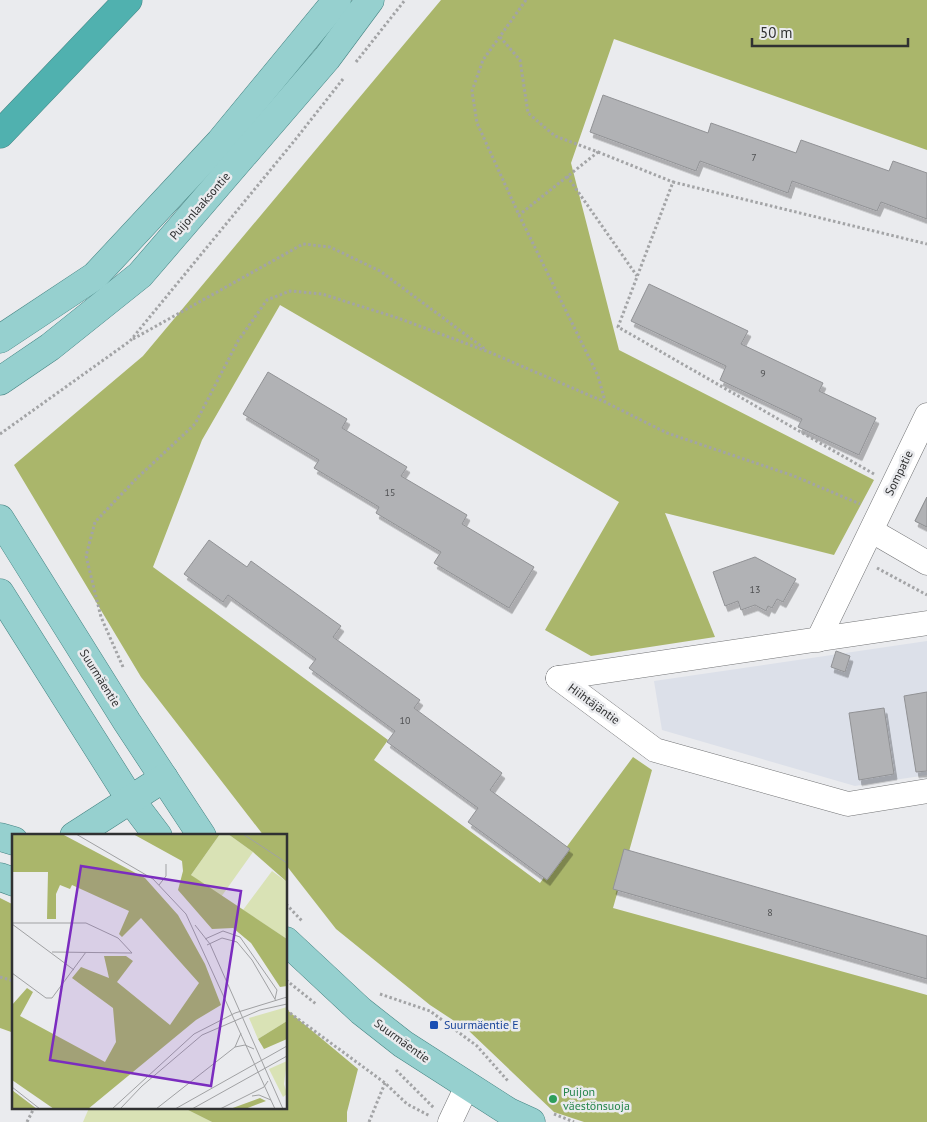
<svg xmlns="http://www.w3.org/2000/svg" width="927" height="1122" font-family="'PT Sans',sans-serif">
<style>
.built{fill:#dce0e9}
.green{fill:#d9e2b5}
.forest{fill:#aab66b}
.building{fill:#b1b2b5;stroke:#919295;filter:url(#shadow)}
.lines{fill:none;stroke-linecap:round;stroke-linejoin:round}
.minor-casing{stroke:#737476;stroke-width:25}
.major-casing{stroke:#458483;stroke-width:29}
.highway-casing{stroke:#458483;stroke-width:29}
.path{stroke:#a3a4a6;stroke-width:3;stroke-dasharray:2.5 2.5;stroke-linecap:butt}
.minor{stroke:#fff;stroke-width:24}
.major{stroke:#96d0cf;stroke-width:28}
.highway{stroke:#50b1af;stroke-width:28}
.transit-dot{fill:#1a4fb4;stroke:#eaebee;stroke-width:2}
.leisure-dot{fill:#2e9e5b;stroke:#eaebee;stroke-width:2}
.labels{text-anchor:middle;stroke-width:5;stroke-linejoin:round;paint-order:stroke}
.number-label{font-size:10px;fill:#505153}
.street-label{font-size:12px;fill:#303132;stroke:#eaebee}
.transit-label{font-size:12px;fill:#164399;stroke:#eaebee;text-anchor:start}
.leisure-label{font-size:12px;fill:#27864d;stroke:#eaebee;text-anchor:start}
.inset-road{fill:none;stroke:#a0a1a3;stroke-width:1}
.view{fill:#7b2cbf;fill-opacity:0.15;stroke:#7b2cbf;stroke-width:2.5}
.inset-edge{fill:none;stroke:#303132;stroke-width:2.5}
</style>
<defs>
<filter id="shadow"><feDropShadow dx="3" dy="5.5" stdDeviation="0" flood-color="#0004"/></filter>
</defs>
<rect width="100%" height="100%" fill="#eaebee"/>
<path class="built" d="M927,641V775L855,786L662,730L654,681Z"/>
<path class="green" d="M89,1108H184L212,1122H83Z"/>
<g class="forest">
<path d="M441,0H927V150L614,39L571,163L619,350L874,480L834,555L665,513L715,637L591,656L545,630L619,502L280,305L202,440L153,567L388,740L374,760L540,883L633,757L652,770L613,908L927,995V1122H584L554,1112L468,1030L430,1005L336,929L286,865V836H264L141,677L14,465L143,356Z"/>
<path d="M0,898L14,905V1033L0,1028Z"/>
<path d="M286,1009L358,1069L347,1112V1122H212L184,1108H286Z"/>
</g>
<g class="building">
<path d="M603,95L708,133L711,123L796,153L801,140L889,171L893,161L927,173V219L881,202L877,211L792,181L788,193L700,161L696,171L590,132Z"/>
<path d="M649,284L748,331L741,344L823,383L819,391L876,418L859,455L798,427L802,419L720,380L726,366L631,321Z"/>
<path d="M268,372L347,419L342,428L407,467L401,476L467,515L462,524L534,567L509,608L434,563L441,552L376,513L379,507L314,468L319,460L243,414Z"/>
<path d="M927,497V527L915,521Z"/>
<path d="M927,497V527L915,521Z"/>
<path d="M209,540L247,567L251,561L341,626L333,637L420,700L414,708L502,773L490,790L570,849L547,880L468,822L478,808L387,742L395,731L309,668L316,659L228,595L223,602L184,574Z"/>
<path d="M755,557L796,579L783,602L777,599L772,608L768,606L766,611L755,605L741,610L738,601L725,606L713,572Z"/>
<path d="M836,651L850,656L845,672L831,667Z"/>
<path d="M927,692V771L916,772L904,696Z"/>
<path d="M884,708L894,774L859,780L849,713Z"/>
<path d="M624,849L927,936V979L613,889Z"/>
</g>
<g class="lines">
<defs>
<g id="minor">
<path d="M872,531L927,563"/>
<path d="M818,640L927,415"/>
<path d="M558,678L655,750L848,804L927,791"/>
<path d="M558,678L927,623"/>
<path d="M450,1122L467,1086"/>
</g>
<g id="major">
<path d="M0,339L95,276L220,142L337,0"/>
<path d="M0,381L50,347L140,275L327,58L370,0"/>
<path d="M0,519L127,722L202,836"/>
<path d="M0,593L130,799L158,836"/>
<path d="M74,836L164,778"/>
<path d="M0,837L14,841"/>
<path d="M0,877L14,882"/>
<path d="M286,941L361,1011L403,1044L509,1112L531,1122"/>
</g>
<path id="highway" d="M0,134L128,0"/>
</defs>
<use href="#minor" class="minor-casing"/>
<use href="#major" class="major-casing"/>
<use href="#highway" class="highway-casing"/>
<g class="path">
<path d="M526,0L483,60L472,91L477,123L519,215L598,376L605,401"/>
<path d="M500,37L520,60L528,113L555,136L598,152L519,215"/>
<path d="M356,62L405,0"/>
<path d="M598,152L673,182"/>
<path d="M567,176L637,276"/>
<path d="M133,339L303,244L330,247L380,271L485,349"/>
<path d="M0,434L130,341L295,140L343,79"/>
<path d="M874,474L618,327L673,182L927,244"/>
<path d="M877,568L927,595"/>
<path d="M123,667L101,617L86,556L95,522L136,479L195,424L238,341L267,300L290,291L322,294L398,318L489,352L605,402L667,433L794,476L860,504"/>
<path d="M286,904L302,921"/>
<path d="M0,977L14,981"/>
<path d="M286,980L316,1004"/>
<path d="M380,994L430,1011L477,1046L508,1081"/>
<path d="M286,1010L385,1083L407,1104L430,1116"/>
<path d="M396,1070L434,1108"/>
<path d="M554,1114L574,1122"/>
<path d="M27,1122L34,1108"/>
<path d="M369,1122L385,1083"/>
</g>
<use href="#minor" class="minor"/>
<use href="#major" class="major"/>
<use href="#highway" class="highway"/>
</g>
<rect class="transit-dot" x="429" y="1020" width="10" height="10" rx="2.5"/>
<circle class="leisure-dot" cx="553" cy="1099" r="5"/>
<g class="labels">
<g class="number-label">
<text x="754" y="161">7</text>
<text x="763" y="377">9</text>
<text x="390" y="496">15</text>
<text x="755" y="593">13</text>
<text x="405" y="724">10</text>
<text x="770" y="916">8</text>
</g>
<g class="street-label">
<text transform="translate(200 206) rotate(-49)" y="4">Puijonlaaksontie</text>
<text transform="translate(899 473) rotate(-64)" y="4">Sompatie</text>
<text transform="translate(100 678) rotate(58)" y="4">Suurmäentie</text>
<text transform="translate(594 704) rotate(36)" y="4">Hiihtäjäntie</text>
<text transform="translate(402 1041) rotate(36)" y="4">Suurmäentie</text>
</g>
<g class="transit-label">
<text x="444" y="1029">Suurmäentie E</text>
</g>
<g class="leisure-label">
<text x="563" y="1096">Puijon<tspan x="563" dy="14">väestönsuoja</tspan></text>
</g>
</g>
<g transform="translate(12 834)">
<rect width="275" height="275" fill="#eaebee"/>
<path d="M208,0H216L241,18L209,63L179,41ZM260,37L275,48V105L231,76ZM275,173V187L246,205L237,184ZM275,227L272,250L275,260L271,263L257,235Z" fill="#d9e2b5"/>
<path d="M1,0H50L133,44L166,81L193,130L209,171L184,186L76,275H42L0,246V171L15,154L21,158L8,182L93,228L104,208L101,174L60,144L69,133L97,144L92,122H114L121,127L105,148L158,191L187,149L129,84L110,103L107,100L117,77L60,51L58,55L48,51L44,60V85H35L36,38H0ZM121,0H208L179,41L275,105V152L268,153L239,109L221,94L200,95L166,56L171,37L170,27ZM216,0H275V48L241,18ZM275,187V205L252,215L246,205ZM0,256L25,275H0ZM248,264L254,267L233,275H218Z" fill="#aab66b"/>
<path class="inset-road" d="M64,0L141,45L174,80L263,275M231,0L275,29M147,51L154,42V30M0,89H74L106,104L120,119M0,90L62,136M183,91L198,110L271,275M193,105L211,97L228,103L265,156L263,165M195,111L210,104L225,108L240,126L264,167M40,118L120,119M0,139L34,164H40L74,118M223,213L233,211L242,215M0,253L28,275M240,262L247,261L259,266M100,275L182,200L223,179L275,163M108,275L130,252L190,201L248,176L275,170M144,275L223,213L229,199M163,275L275,212M180,275L275,222M208,275L252,253L256,247"/>
<path class="view" d="M69,32L229,57L199,252L38,226Z"/>
<rect width="275" height="275" class="inset-edge"/>
</g>
<path d="M752 38v8h156v-8" fill="none" stroke="#303132" stroke-width="2.5"/>
<text x="760" y="38" font-size="15" fill="#303132" stroke="#eaebee" stroke-width="4" paint-order="stroke">50 m</text>
</svg>
